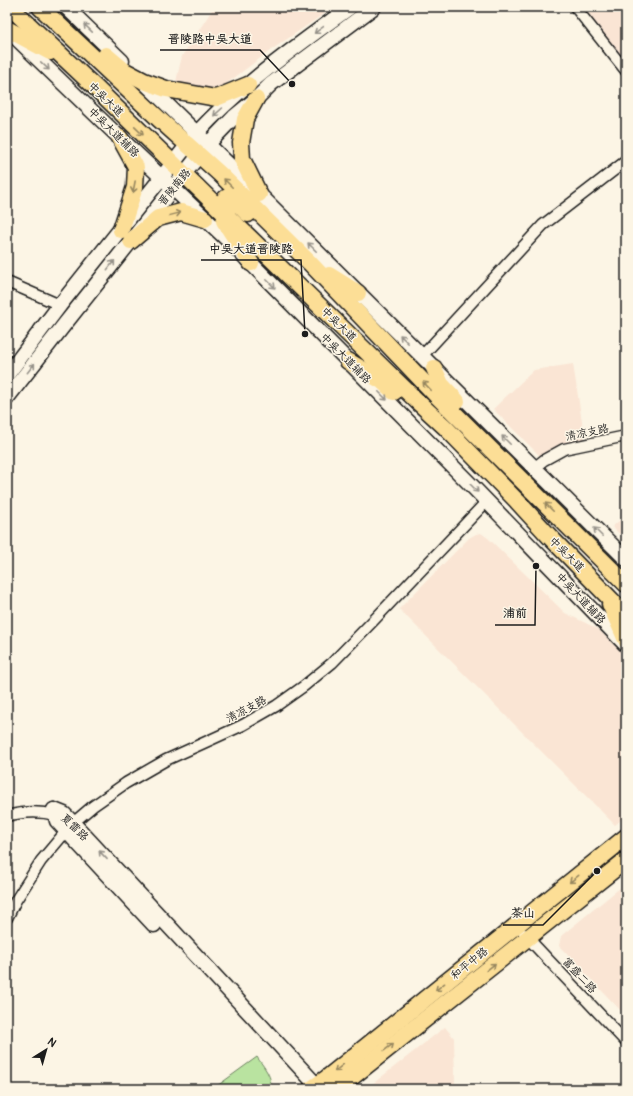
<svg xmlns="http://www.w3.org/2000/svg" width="633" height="1096" font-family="Pangolin,'LXGW WenKai TC',sans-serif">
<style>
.built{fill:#fae5d4}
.green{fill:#b9e3a0;stroke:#6a805e}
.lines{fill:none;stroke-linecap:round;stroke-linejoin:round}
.street-casing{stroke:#1c1c1c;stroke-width:13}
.secondary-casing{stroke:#1c1c1c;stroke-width:17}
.primary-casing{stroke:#1c1c1c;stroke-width:19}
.street{stroke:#fcf5e5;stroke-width:10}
.secondary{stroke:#fcf5e5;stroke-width:14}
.primary{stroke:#fcde96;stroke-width:16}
.oneway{stroke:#97938b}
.oneway2{stroke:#97875f}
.labels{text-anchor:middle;stroke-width:3;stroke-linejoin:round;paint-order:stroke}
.street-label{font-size:11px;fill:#1c1c1c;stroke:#fcf5e5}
.leader{fill:none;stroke:#1c1c1c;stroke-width:1.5}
.callout-dot{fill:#1c1c1c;stroke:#fcf5e5;stroke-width:1.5}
.callout-label{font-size:12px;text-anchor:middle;font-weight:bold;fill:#1c1c1c;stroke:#fcf5e5;stroke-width:3;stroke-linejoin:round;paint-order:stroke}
</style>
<rect width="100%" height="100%" fill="#fcf5e5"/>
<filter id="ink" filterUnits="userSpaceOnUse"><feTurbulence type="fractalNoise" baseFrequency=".025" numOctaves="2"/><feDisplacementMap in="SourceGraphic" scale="8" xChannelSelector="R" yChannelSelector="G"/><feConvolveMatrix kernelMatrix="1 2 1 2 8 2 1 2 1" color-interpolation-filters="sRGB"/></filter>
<g filter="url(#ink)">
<g class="built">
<path d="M214,7H334L271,50L206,99L175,86L182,56Z"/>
<path d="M579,7H626V65Z"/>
<path d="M573,364L585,441L541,457L493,409L534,370Z"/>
<path d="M626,515V540L612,527Z"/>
<path d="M481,533L488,538L565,613L598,629L626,656V816L615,825L399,609L469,538L476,534Z"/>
<path d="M626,883V1016L559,946L561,936Z"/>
<path d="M445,1027L454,1038L455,1086L453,1089H366Z"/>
</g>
<path class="green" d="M257,1057C263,1066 274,1078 270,1089H213Z"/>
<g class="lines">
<defs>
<g id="street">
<path d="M575,7L626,71"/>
<path d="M7,282L60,305"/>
<path d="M422,356L543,225L626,161"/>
<path d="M534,468L544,460L564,449L626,436"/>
<path d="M7,816C22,812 40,811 55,815"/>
<path d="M7,918L16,900L41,861L73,823L93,806L126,783L166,760L208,741L243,725L276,706L304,686L332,663L373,621L487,501"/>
<path d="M524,934L626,1042"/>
</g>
<g id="secondary">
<path d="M66,7L122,61"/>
<path d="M14,36L120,138L232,244L475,489L626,645"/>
<path d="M143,81L259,194L626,559"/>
<path d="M7,375L60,305L197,133C242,84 297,46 350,7"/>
<path d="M7,398L64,325L208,144L234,117L256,99L271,84L374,7"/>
<path d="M54,810L64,814L73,823L320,1089"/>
<path d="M54,810L57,821L154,925"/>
</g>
<g id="primary">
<path d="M10,7L97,89L229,218L249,237L418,402L445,427L517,501L550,537L626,615"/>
<path d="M40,7L159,119L220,174L310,263L436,395L626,584"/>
<path d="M9,30L50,52"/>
<path d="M106,55L125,71L144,81L166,89L216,98L248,85"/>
<path d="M256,99L245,119L241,143L242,159L259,194"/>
<path d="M120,138L136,167L135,187L121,230"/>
<path d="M228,217L222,202L226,198L238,204L248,214"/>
<path d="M224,221L251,263"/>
<path d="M131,241L158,218L181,212L205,219"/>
<path d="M329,275L358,293"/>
<path d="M348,361L382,381L394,392"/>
<path d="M434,368L441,384L457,401"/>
<path d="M610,604L626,640"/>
<path d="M311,1089L327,1078L626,837"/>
<path d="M337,1089L626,860"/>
</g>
</defs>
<use href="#street" class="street-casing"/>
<use href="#secondary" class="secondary-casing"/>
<use href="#primary" class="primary-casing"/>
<use href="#street" class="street"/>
<use href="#secondary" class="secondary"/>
<use href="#primary" class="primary"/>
</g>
<defs><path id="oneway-shaft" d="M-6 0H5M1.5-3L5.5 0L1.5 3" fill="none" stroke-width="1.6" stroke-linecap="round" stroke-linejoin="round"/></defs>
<g class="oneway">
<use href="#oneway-shaft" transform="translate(88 28) rotate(-136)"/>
<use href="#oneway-shaft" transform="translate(319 30) rotate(144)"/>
<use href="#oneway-shaft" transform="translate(45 66) rotate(44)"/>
<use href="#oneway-shaft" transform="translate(218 112) rotate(138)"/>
<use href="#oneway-shaft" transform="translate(312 247) rotate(-135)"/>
<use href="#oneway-shaft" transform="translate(111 265) rotate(-52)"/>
<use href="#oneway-shaft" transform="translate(271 284) rotate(45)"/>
<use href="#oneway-shaft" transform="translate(404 339) rotate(-135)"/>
<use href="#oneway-shaft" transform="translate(31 368) rotate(-52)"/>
<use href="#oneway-shaft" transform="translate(383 396) rotate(45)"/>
<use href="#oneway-shaft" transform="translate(506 440) rotate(-135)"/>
<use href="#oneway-shaft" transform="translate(474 488) rotate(45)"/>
<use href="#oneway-shaft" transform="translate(598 532) rotate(-135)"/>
<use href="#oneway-shaft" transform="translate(103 855) rotate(-133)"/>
</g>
<g class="oneway2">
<use href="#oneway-shaft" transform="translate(139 131) rotate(44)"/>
<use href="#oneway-shaft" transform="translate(228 183) rotate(-135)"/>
<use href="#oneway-shaft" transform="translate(134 187) rotate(101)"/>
<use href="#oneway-shaft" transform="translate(175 214) rotate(-14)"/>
<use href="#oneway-shaft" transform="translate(427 386) rotate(-134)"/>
<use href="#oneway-shaft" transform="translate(549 507) rotate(-135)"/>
<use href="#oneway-shaft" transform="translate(574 879) rotate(142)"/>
<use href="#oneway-shaft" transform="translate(491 967) rotate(-38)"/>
<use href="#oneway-shaft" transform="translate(440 987) rotate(141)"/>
<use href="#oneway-shaft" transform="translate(389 1047) rotate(-38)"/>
<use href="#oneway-shaft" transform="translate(339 1068) rotate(141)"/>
</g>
</g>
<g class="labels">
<g class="street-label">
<text transform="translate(106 99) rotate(44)" y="4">中吴大道</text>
<text transform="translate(114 132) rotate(44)" y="4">中吴大道辅路</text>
<text transform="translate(174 187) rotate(-51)" y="4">晋陵南路</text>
<text transform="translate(339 324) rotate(44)" y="4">中吴大道</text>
<text transform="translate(346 358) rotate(45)" y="4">中吴大道辅路</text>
<text transform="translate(587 432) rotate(-12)" y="4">清凉支路</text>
<text transform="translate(567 554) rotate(45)" y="4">中吴大道</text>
<text transform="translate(581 598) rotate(46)" y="4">中吴大道辅路</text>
<text transform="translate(246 709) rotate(-28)" y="4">清凉支路</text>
<text transform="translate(75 827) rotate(44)" y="4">夏雷路</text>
<text transform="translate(469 963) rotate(-39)" y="4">和平中路</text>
<text transform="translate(580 975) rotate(47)" y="4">富盛二路</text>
</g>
</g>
<path class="leader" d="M292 84L260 50H160M305 334L301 260H201M536 566L535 625H495M597 871L543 925H503"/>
<g class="callout-dot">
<circle cx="292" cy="84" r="4"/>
<circle cx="305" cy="334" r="4"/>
<circle cx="536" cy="566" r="4"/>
<circle cx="597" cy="871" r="4"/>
</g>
<g class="callout-label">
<text x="210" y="43">晋陵路中吴大道</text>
<text x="251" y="253">中吴大道晋陵路</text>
<text x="515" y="617">浦前</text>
<text x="523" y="917">茶山</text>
</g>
<rect width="633" height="1096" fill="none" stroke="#fcf5e5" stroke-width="24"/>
<rect x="12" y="12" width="609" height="1072" fill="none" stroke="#1c1c1c" stroke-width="1.5" filter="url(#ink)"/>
<g transform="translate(46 1050) rotate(37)" stroke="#fcf5e5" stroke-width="3" paint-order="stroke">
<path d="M0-3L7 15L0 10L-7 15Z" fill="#1c1c1c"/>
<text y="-6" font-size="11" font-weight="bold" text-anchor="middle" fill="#1c1c1c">N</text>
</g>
</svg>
